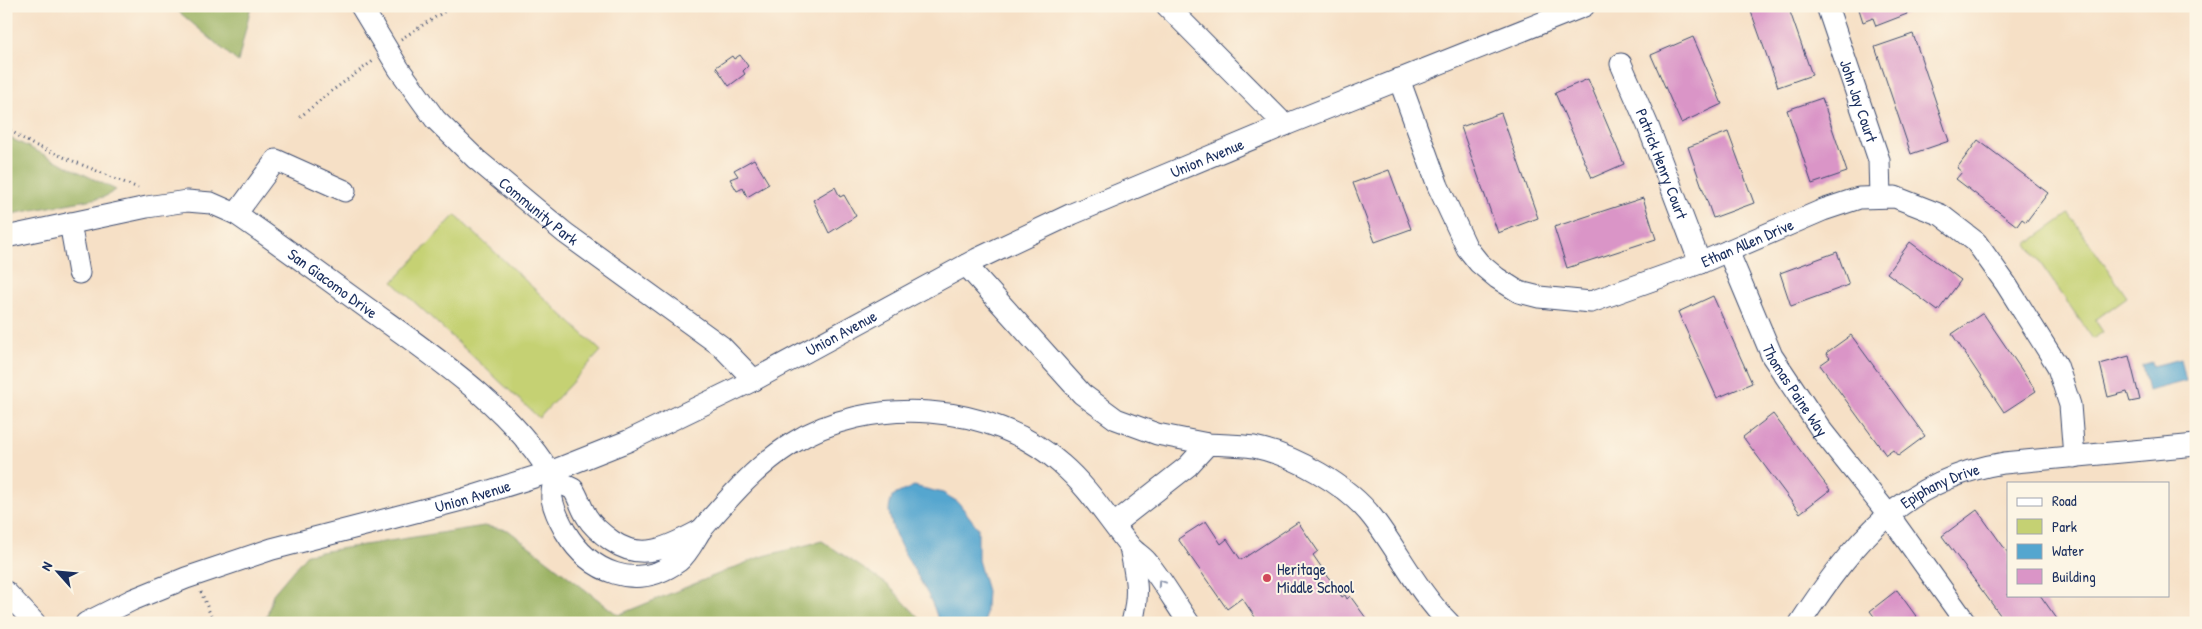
<svg xmlns="http://www.w3.org/2000/svg" width="2202" height="629" font-family="'Patrick Hand',sans-serif">
<style>
.green{fill:#c5d173;stroke:#708068}
.forest{fill:#9cb365;stroke:#5c7162}
.water{fill:#54a6cf;stroke:#386a96}
.building{fill:#da95c7}
.lines{fill:none;stroke-linecap:round;stroke-linejoin:round}
.minor-casing{stroke:#3c4a6e;stroke-width:23}
.path{stroke:#3c4a6e;stroke-width:3;stroke-dasharray:1 4;stroke-linecap:butt}
.minor{stroke:#fff;stroke-width:21}
.oneway{stroke:#8d97ae}
.poi-dot{fill:#d1495b;stroke:#fcf5e5;stroke-width:2}
.labels{text-anchor:middle;stroke-width:4;stroke-linejoin:round;paint-order:stroke}
.street-label{font-size:16px;fill:#1b2f5e;stroke:#fcf5e5}
.poi-label{font-size:16px;fill:#1b2f5e;stroke:#fcf5e5;text-anchor:start}
</style>
<rect width="100%" height="100%" fill="#fcf5e5"/>
<filter id="ink" filterUnits="userSpaceOnUse"><feTurbulence type="fractalNoise" baseFrequency=".02" numOctaves="2"/><feDisplacementMap in="SourceGraphic" scale="10" xChannelSelector="R" yChannelSelector="G"/><feConvolveMatrix kernelMatrix="1 2 1 2 8 2 1 2 1" color-interpolation-filters="sRGB"/></filter>
<filter id="wash" filterUnits="userSpaceOnUse"><feTurbulence type="fractalNoise" baseFrequency=".0096" numOctaves="4" result="noise"/><feDisplacementMap in="SourceGraphic" scale="20" xChannelSelector="R" yChannelSelector="G"/><feGaussianBlur stdDeviation="1.12" result="paint"/><feColorMatrix in="noise" values="0 0 0 0 0 0 0 0 0 0 0 0 0 0 0 0 0 1.4 0 .05"/><feComposite in="paint" operator="in"/></filter>
<g filter="url(#wash)">
<rect width="100%" height="100%" fill="#f6e0c6"/>
<g class="green">
<path d="M2069,214L2127,297L2095,320L2103,332L2093,339L2027,244Z"/>
<path d="M455,215L601,351L539,418L393,282Z"/>
</g>
<g class="forest">
<path d="M172,6H251L238,62Z"/>
<path d="M6,136L116,190L104,197L6,215Z"/>
<path d="M484,526L508,530L618,615L760,557L822,541L888,585L924,623H265L273,594L307,554Z"/>
</g>
<g class="water">
<path d="M2181,359L2186,381L2148,391L2142,365L2152,362L2153,366Z"/>
<path d="M914,486L943,493L958,502L978,528V560L987,591L985,623H939C930,585 893,548 889,511C889,506 891,501 892,496Z"/>
</g>
<g id="blocks">
<g class="building">
<path d="M1749,6H1788L1812,75L1778,87Z"/>
<path d="M1858,6H1904L1907,14L1876,26L1873,18L1863,22Z"/>
<path d="M1913,34L1949,141L1911,154L1875,47Z"/>
<path d="M1693,37L1722,104L1681,123L1651,55Z"/>
<path d="M740,55L748,66L743,71L745,74L729,86L716,67L732,56L734,59Z"/>
<path d="M1588,79L1624,164L1592,178L1555,93Z"/>
<path d="M1822,98L1847,172L1812,184L1787,110Z"/>
<path d="M1501,113L1538,218L1498,233L1461,127Z"/>
<path d="M1728,132L1754,203L1713,218L1688,147Z"/>
<path d="M1978,140L2048,193L2026,222L2022,219L2017,226L1956,179L1962,172L1957,168Z"/>
<path d="M754,159L769,184L747,197L743,188L737,191L730,179L738,176L734,170Z"/>
<path d="M1389,170L1411,229L1375,242L1353,183Z"/>
<path d="M835,187L840,197L844,195L856,216L829,233L813,200Z"/>
<path d="M1643,198L1656,239L1567,268L1554,227Z"/>
<path d="M1910,242L1961,280L1938,311L1887,273Z"/>
<path d="M1837,252L1849,285L1791,306L1780,273Z"/>
<path d="M1713,296L1752,383L1717,398L1678,312Z"/>
<path d="M1983,313L2036,391L2004,412L1952,334Z"/>
<path d="M1851,335L1925,436L1898,456L1893,450L1886,455L1820,365L1830,358L1826,353Z"/>
<path d="M2129,356L2140,400L2130,402L2127,392L2108,397L2100,364Z"/>
<path d="M1773,414L1830,490L1800,513L1743,437Z"/>
<path d="M1977,510L2008,553V595H2040L2060,623H2006L1942,536Z"/>
<path d="M1206,521L1221,544L1227,539L1241,560L1298,522L1318,551L1313,555L1342,597L1345,595L1347,599L1350,596L1366,618L1364,622L1259,623L1242,598L1227,609L1178,539Z"/>
<path d="M1897,590L1921,623H1879L1870,611Z"/>
</g>
</g>
</g>
<g filter="url(#ink)">
<use href="#blocks" fill-opacity="0" stroke="#3c4a6e" stroke-width="1"/>
<g class="lines">
<defs>
<g id="minor">
<path id="s1" d="M361,6L399,69L435,119L476,159L565,233L721,346L754,380"/>
<path d="M1167,6L1285,125"/>
<path id="s2" d="M1827,6L1879,160L1880,197"/>
<path id="s3" d="M1621,64L1648,126L1700,263"/>
<path id="s4" d="M1399,79L1438,186L1467,248L1479,263L1497,278L1519,292L1539,297L1591,302L1700,263L1823,210L1859,198L1895,197L1941,215L1976,242L2006,284L2057,365L2070,405L2074,457"/>
<path d="M236,214L276,160L345,191"/>
<path d="M70,223L79,273"/>
<path id="s5" d="M6,237L147,207L187,201L211,203L236,214C283,246 328,280 374,313C438,359 515,411 554,480"/>
<path id="s6" d="M1728,251L1772,356L1822,431L1888,514L1966,623"/>
<path d="M966,265L1082,394L1116,419L1157,434L1208,444"/>
<path d="M554,480L573,489C579,498 581,508 587,517C593,527 602,534 612,541C643,563 672,545 701,530C695,539 688,554 679,561C636,592 590,573 565,531C560,522 554,510 552,499C551,494 553,486 554,480Z"/>
<path d="M1114,524L1188,466L1208,444C1223,445 1239,445 1254,447C1294,455 1348,485 1373,518C1399,552 1418,592 1449,623"/>
<path d="M701,530C729,498 755,467 791,444C869,394 992,402 1061,464C1088,487 1107,518 1129,545C1134,552 1143,556 1148,563C1163,581 1175,603 1189,623"/>
<path d="M1130,547C1136,578 1140,591 1132,623"/>
<path d="M6,592L35,623"/>
<path id="s7" d="M86,623L132,600L186,578L272,549L461,500L550,472L628,441L754,380L977,259L1072,214L1285,125L1584,6"/>
<path id="s8" d="M1800,623C1853,542 1904,479 2004,463L2196,445"/>
</g>
</defs>
<use href="#minor" class="minor-casing"/>
<g class="path">
<path d="M401,39L453,6"/>
<path d="M300,117L329,93L373,61"/>
<path d="M6,128L32,144L138,188"/>
<path d="M201,592L214,623"/>
</g>
<use href="#minor" class="minor"/>
</g>
<defs><path id="oneway-chevron" d="M-2-3.5L2.5 0L-2 3.5" fill="none" stroke-width="1.6" stroke-linecap="round" stroke-linejoin="round" transform="scale(1.25)"/></defs>
<use class="oneway" href="#oneway-chevron" transform="translate(1161 583) rotate(-124)"/>
</g>
<circle class="poi-dot" cx="1267" cy="578" r="5"/>
<g class="labels">
<g class="street-label">
<text dy="6" stroke="none"><textPath href="#s2" startOffset="100">John Jay Court</textPath></text>
<text dy="6" stroke="none"><textPath href="#s7" startOffset="1218">Union Avenue</textPath></text>
<text dy="6" stroke="none"><textPath href="#s3" startOffset="108">Patrick Henry Court</textPath></text>
<text dy="6" stroke="none"><textPath href="#s1" startOffset="274">Community Park</textPath></text>
<text dy="6" stroke="none"><textPath href="#s4" startOffset="491">Ethan Allen Drive</textPath></text>
<text dy="6" stroke="none"><textPath href="#s5" startOffset="355">San Giacomo Drive</textPath></text>
<text dy="6" stroke="none"><textPath href="#s7" startOffset="812">Union Avenue</textPath></text>
<text dy="6" stroke="none"><textPath href="#s6" startOffset="155">Thomas Paine Way</textPath></text>
<text dy="6" stroke="none"><textPath href="#s8" startOffset="200">Epiphany Drive</textPath></text>
<text dy="6" stroke="none"><textPath href="#s7" startOffset="408">Union Avenue</textPath></text>
</g>
<g class="poi-label">
<text x="1277" y="575">Heritage<tspan x="1277" dy="18">Middle School</tspan></text>
</g>
</g>
<rect width="2202" height="629" fill="none" stroke="#fcf5e5" stroke-width="25"/>
<rect x="2007" y="482" width="162" height="115" fill="#fcf5e5" stroke="#a2a6af"/>
<rect x="2017" y="498" width="25" height="8" fill="#ffffff" stroke="#a2a6af"/>
<text x="2052" y="506" font-size="15" fill="#1b2f5e">Road</text>
<rect x="2017" y="519" width="25" height="15" fill="#c5d173" stroke="#a2a6af"/>
<text x="2052" y="532" font-size="15" fill="#1b2f5e">Park</text>
<rect x="2017" y="544" width="25" height="15" fill="#54a6cf" stroke="#a2a6af"/>
<text x="2052" y="556" font-size="15" fill="#1b2f5e">Water</text>
<rect x="2017" y="569" width="25" height="15" fill="#da95c7" stroke="#a2a6af"/>
<text x="2052" y="582" font-size="15" fill="#1b2f5e">Building</text>
<g transform="translate(58 572) rotate(297)" stroke="#fcf5e5" stroke-width="4" paint-order="stroke">
<path d="M0-4L9 19L0 12L-9 19Z" fill="#1b2f5e"/>
<text y="-8" font-size="14" font-weight="bold" text-anchor="middle" fill="#1b2f5e">N</text>
</g>
</svg>
